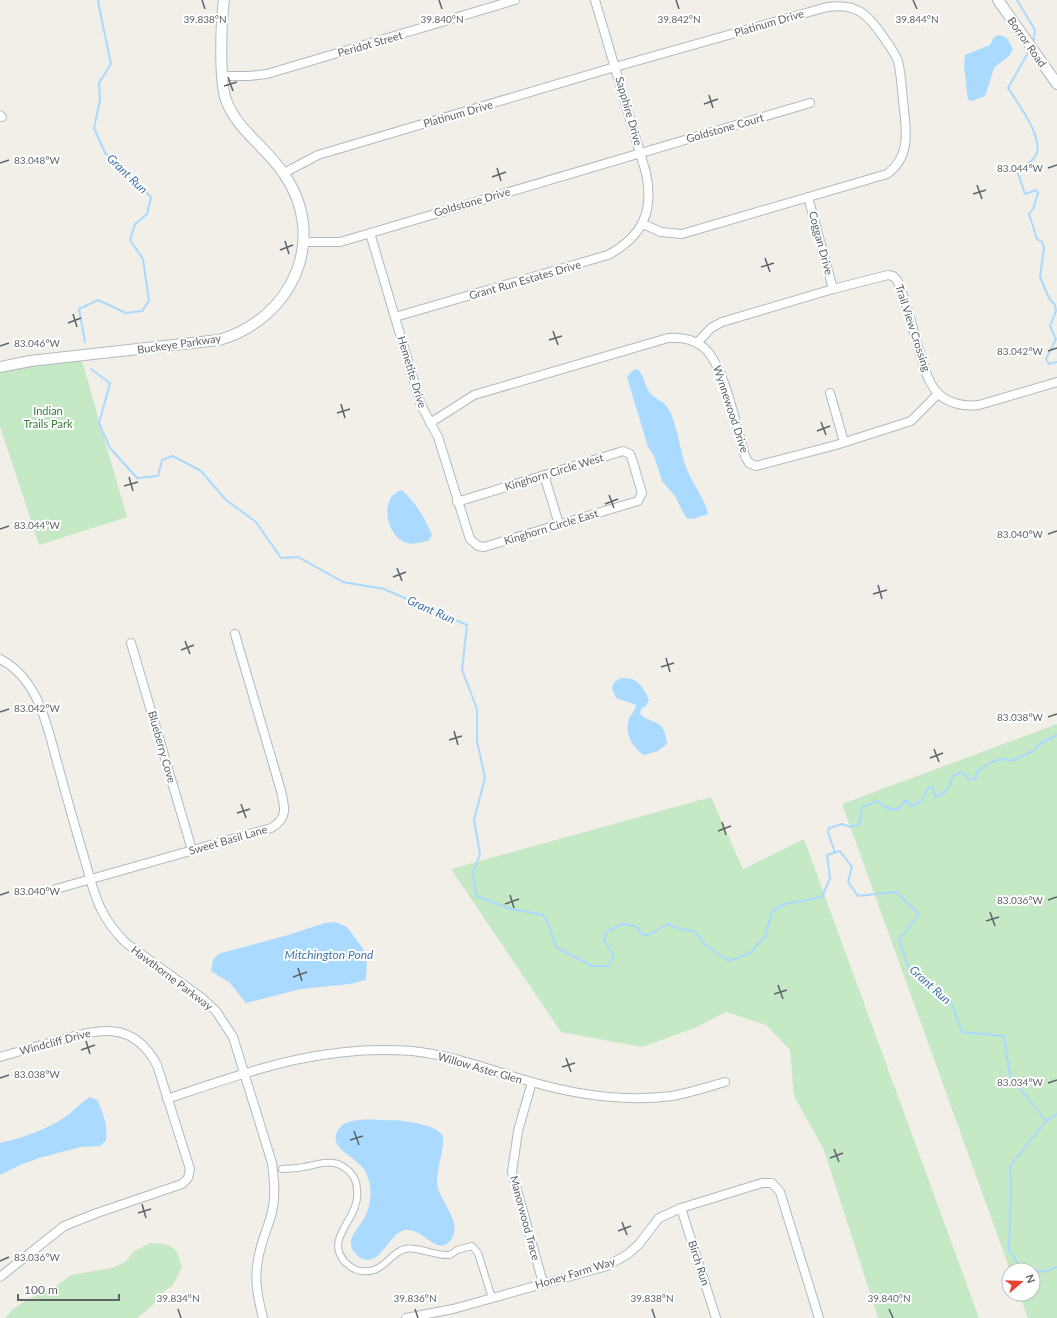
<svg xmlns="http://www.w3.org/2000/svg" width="1057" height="1318" font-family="Lato,sans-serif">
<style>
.green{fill:#c5e8c5}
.water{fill:#aadaff}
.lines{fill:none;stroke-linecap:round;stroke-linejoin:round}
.stream{stroke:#aadaff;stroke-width:2}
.pedestrian-casing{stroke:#b5b8bc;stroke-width:8}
.minor-casing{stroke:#b5b8bc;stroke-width:10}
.tertiary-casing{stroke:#b5b8bc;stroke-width:12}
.pedestrian{stroke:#fff;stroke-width:6}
.minor{stroke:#fff;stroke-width:8}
.tertiary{stroke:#fff;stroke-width:10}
.ticks{fill:none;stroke:#5f6368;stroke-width:1.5}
.labels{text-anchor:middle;stroke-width:4;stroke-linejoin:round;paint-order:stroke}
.street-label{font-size:11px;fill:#5f6368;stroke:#fff}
.park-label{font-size:11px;fill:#348238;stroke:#fff}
.water-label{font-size:12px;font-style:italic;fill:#4174aa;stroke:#fff}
.ticks-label{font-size:10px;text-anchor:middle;fill:#5f6368;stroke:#fff;stroke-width:4;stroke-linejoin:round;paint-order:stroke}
</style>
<rect width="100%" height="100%" fill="#f1efe8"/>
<g class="green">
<path d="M82,361L127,517L39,545L0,426V372L16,367Z"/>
<path d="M1057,724V1318H1028L1019,1294H1033V1270H1010L842,804Z"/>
<path d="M711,797L743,869L804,839L979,1318H878L824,1150L794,1096L790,1050L766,1025L726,1012L697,1027L642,1047L561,1032L451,869Z"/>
<path d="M151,1243C173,1244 176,1246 182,1267L173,1285L162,1293L152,1306L137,1318H5L13,1309L25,1301L58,1285L71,1275L112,1268L125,1262L134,1251Z"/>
</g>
<g class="water">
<path d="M1000,35L1007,38L1013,49L1010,55L994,68L985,96L972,101L968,100L964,65L965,55L990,45L994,37Z"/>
<path d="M637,369C644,374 644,383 648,390C653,399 663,400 668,408C676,420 681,453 686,467C691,481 707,503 708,514L693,519L686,518L675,496L662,481L654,456L648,447L627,377L632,371Z"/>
<path d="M402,490C416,503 425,518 432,535L428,541C421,542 414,545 407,543C385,537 379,495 402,490Z"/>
<path d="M621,678C637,677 643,686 649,700L646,706L641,709L640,714C654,726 664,717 667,744L658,751L644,755C633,748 624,734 629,719C631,714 635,711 636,705L616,698L612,688L614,682Z"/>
<path d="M335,922L347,927L364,950L367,957L366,980L350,984L301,989L246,1003L230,983L211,971L213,960L218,954L288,935L325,923Z"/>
<path d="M90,1097L97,1100C104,1113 108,1127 106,1141L100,1146L81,1147L39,1158L20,1165L0,1175V1143C22,1138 46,1130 65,1117C74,1111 80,1103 90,1097Z"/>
<path d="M394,1120C405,1121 435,1124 442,1135C447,1144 434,1173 438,1188C442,1204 466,1227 448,1243C434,1255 420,1222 400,1232C388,1239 381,1261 366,1260C362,1259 358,1257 356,1254C343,1241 359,1228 365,1217C368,1212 369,1205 370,1200C372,1190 369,1176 363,1168C355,1157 329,1148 337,1132C339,1128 342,1124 346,1123C360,1117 379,1121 394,1120Z"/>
</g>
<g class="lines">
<g class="stream">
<path d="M1017,0L1035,30L1033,43"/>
<path d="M1029,51L1008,88C1017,102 1048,143 1034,158C1028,165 1024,164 1018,173L1025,194L1036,190L1038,193L1033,209L1029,214L1037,239L1042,242L1044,248L1040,277L1049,298L1055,305L1056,311L1050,326L1056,339L1046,359L1049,364L1057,362"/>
<path d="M85,342L79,309L98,300L126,313L142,311L149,301L143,259L130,240L135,224L147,214L151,197L105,153L94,128L100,100L99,83L111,64L98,2L99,0"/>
<path d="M91,369L110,383L99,423L110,448L137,478L158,476L162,460L173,456L201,471L226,500L256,522L281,558L298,557L343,582L384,589L467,625L462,670L477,709V741L485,778L474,820L480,854L473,872L476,896L511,909L543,915L549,925L556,947L592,966H608L614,956L604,940L606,932L622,924L635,926L644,936L652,933L667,924L681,929L696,932L705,945L729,961L750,953L765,937L772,911L785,904L822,897L830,878L827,855L840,851L852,867L848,882L858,896L896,892L919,914L899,940L908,966L951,1001L962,1032L1004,1036L1010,1076L1046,1121L1010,1166L1011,1185L1009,1250L1021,1267L1044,1272L1057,1267"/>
<path d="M835,853L828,832L829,828L842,824L851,827L860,824L862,807L878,801C884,808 891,811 900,808L904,801L909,802L910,806C921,804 924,798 928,788L933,787L935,797C946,794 950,786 953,776L962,772L970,780L976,778V773C987,765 997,755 1012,761L1033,751L1041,743L1057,735"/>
<path d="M1046,1121L1057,1114"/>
</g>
<defs>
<path id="pedestrian" d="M282,1169C289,1168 296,1169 303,1167C313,1166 323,1161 333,1163C339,1163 344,1167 349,1171C354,1176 357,1183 357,1190C361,1219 323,1237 345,1262C349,1266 355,1270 361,1271C384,1274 389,1253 405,1249C418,1246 434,1256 450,1255L457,1250L472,1246L478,1253L492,1298"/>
<g id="minor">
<path d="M222,76H249L267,74L515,0"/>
<path d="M0,115L2,117"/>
<path d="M284,173L318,155L608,69L827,7C857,3 868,14 884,38C889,45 895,53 898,61C901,74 902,88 903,101C906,128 912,156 887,174L682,234L661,232L643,224"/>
<path d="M808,197L833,289"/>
<path d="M370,233L421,405L438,437L470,539L478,546L484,547L638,501L642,493L632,459L630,454L623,451L457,502"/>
<path d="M303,242H340L810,103"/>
<path d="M395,317L608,255C643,236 654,211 646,173L595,0"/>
<path d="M697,343L711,328L722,322L833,289L888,275L893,276L897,280C907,302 912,327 919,350C923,363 926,378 935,390C945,403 963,407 979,405L1057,382"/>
<path d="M830,393L844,442"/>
<path d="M430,423L474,395L668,338C680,337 693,339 703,347C724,363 737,429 745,456L749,463L756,466L836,445L911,421L938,394"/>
<path d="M544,475L559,524"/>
<path d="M131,643L192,850"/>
<path d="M0,659C37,678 46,721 56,758C65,791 74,824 84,857C89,874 93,893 101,909C107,922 116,933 126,943L202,998L216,1011L233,1037L272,1163C274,1180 276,1196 272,1212C268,1228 260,1244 258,1260C254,1280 258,1298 263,1318"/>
<path d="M56,889L271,828C288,819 285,807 281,791L235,634"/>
<path d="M0,1057C20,1051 39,1046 59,1040C100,1029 133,1020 157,1065L190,1169L188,1178L182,1184L97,1213L64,1226L0,1277"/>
<path d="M532,1082L518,1131L512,1172L543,1283"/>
<path d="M167,1099C251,1071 321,1044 412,1051C453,1055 492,1071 532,1082C577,1095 625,1102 672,1096C690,1093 707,1087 725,1082"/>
<path d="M681,1208L716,1318"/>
<path d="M406,1318L453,1309L607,1266L628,1254L639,1244L659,1218L681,1208L762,1183H772L780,1192L819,1318"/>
</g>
<g id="tertiary">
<path d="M998,0L1057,84"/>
<path d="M0,367L30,361L219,340C292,319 329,239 284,174C267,148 237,130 226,100C219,80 221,21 224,0"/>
</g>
</defs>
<use href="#pedestrian" class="pedestrian-casing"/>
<use href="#minor" class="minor-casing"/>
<use href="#tertiary" class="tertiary-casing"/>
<use href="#pedestrian" class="pedestrian"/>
<use href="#minor" class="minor"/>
<use href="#tertiary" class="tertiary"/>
</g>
<path class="ticks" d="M202,0L205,9M439,0L442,9M676,0L679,9M913,0L917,9M228,77L233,91M224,86L237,82M709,95L713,108M704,104L718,99M0,163L9,160M497,168L501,181M1048,168L1057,165M492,177L506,172M977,185L982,199M973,194L986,190M285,241L289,254M280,250L293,245M765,258L770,272M761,267L774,263M73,314L77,327M68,323L81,318M553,331L558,345M549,340L562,336M0,346L9,343M1048,351L1057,348M341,404L345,418M337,413L350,409M821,422L826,435M817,431L830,426M129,477L133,491M124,486L138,482M609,495L614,508M605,504L618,499M0,529L9,526M1048,534L1057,531M397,568L402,581M393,577L406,572M878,585L882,599M873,594L887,590M185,641L190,654M181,650L194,645M666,658L670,672M661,667L674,663M0,712L9,709M1048,717L1057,714M454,731L458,745M449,740L462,736M934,749L939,762M930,758L943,753M241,804L246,818M237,813L250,809M722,822L726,835M718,831L731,826M0,895L9,892M510,895L514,908M1048,900L1057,897M505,904L519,899M990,912L995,926M986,921L999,917M298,968L302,981M293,977L307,972M778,985L783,999M774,994L787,990M86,1041L90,1054M81,1050L95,1045M566,1058L571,1072M562,1067L575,1063M0,1078L9,1075M1048,1083L1057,1080M354,1131L359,1145M350,1140L363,1136M834,1149L839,1162M830,1158L843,1153M142,1204L146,1218M138,1213L151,1209M622,1222L627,1235M618,1231L631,1226M0,1261L9,1257M178,1309L181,1318M415,1309L418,1318M652,1309L655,1318M889,1309L893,1318"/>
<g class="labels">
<g class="street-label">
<text transform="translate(769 23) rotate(-16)" y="4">Platinum Drive</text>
<text transform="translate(1027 42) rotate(55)" y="4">Borror Road</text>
<text transform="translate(370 44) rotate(-16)" y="4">Peridot Street</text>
<text transform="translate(629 111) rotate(74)" y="4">Sapphire Drive</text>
<text transform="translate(458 114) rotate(-16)" y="4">Platinum Drive</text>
<text transform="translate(725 128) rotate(-16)" y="4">Goldstone Court</text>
<text transform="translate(472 202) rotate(-16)" y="4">Goldstone Drive</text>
<text transform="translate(821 243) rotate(75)" y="4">Coggan Drive</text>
<text transform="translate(525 280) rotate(-16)" y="4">Grant Run Estates Drive</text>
<text transform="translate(913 328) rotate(72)" y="4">Trail View Crossing</text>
<text transform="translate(179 344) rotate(-8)" y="4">Buckeye Parkway</text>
<text transform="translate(412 372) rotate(73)" y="4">Hemetite Drive</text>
<text transform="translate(731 409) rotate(72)" y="4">Wynnewood Drive</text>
<text transform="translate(554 472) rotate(-17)" y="4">Kinghorn Circle West</text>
<text transform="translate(551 527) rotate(-17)" y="4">Kinghorn Circle East</text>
<text transform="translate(162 747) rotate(74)" y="4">Blueberry Cove</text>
<text transform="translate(228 840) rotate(-16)" y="4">Sweet Basil Lane</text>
<text transform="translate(172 978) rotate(37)" y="4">Hawthorne Parkway</text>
<text transform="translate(55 1042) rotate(-15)" y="4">Windcliff Drive</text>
<text transform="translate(480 1068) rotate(16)" y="4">Willow Aster Glen</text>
<text transform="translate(525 1218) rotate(75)" y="4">Manorwood Trace</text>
<text transform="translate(699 1263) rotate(72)" y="4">Birch Run</text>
<text transform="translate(575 1273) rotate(-17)" y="4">Honey Farm Way</text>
</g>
<g class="park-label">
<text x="48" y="415">Indian<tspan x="48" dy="13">Trails Park</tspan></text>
</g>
<g class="water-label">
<text transform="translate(127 174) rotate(44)" y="4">Grant Run</text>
<text transform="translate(431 610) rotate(24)" y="4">Grant Run</text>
<text x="329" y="959">Mitchington Pond</text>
<text transform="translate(930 985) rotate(42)" y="4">Grant Run</text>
</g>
</g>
<g class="ticks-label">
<text x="442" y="23">39.840°N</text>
<text x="917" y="23">39.844°N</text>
<text x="205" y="23">39.838°N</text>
<text x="679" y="23">39.842°N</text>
<text x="37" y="164">83.048°W</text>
<text x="1020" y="172">83.044°W</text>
<text x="37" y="347">83.046°W</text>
<text x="1020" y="355">83.042°W</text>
<text x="37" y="529">83.044°W</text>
<text x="1020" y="538">83.040°W</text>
<text x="37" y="712">83.042°W</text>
<text x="1020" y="721">83.038°W</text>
<text x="37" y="895">83.040°W</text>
<text x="1020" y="904">83.036°W</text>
<text x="37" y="1078">83.038°W</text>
<text x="1020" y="1086">83.034°W</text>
<text x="37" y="1261">83.036°W</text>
<text x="178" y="1302">39.834°N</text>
<text x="415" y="1302">39.836°N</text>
<text x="652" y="1302">39.838°N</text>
<text x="889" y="1302">39.840°N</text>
</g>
<g transform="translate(1021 1282) rotate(71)"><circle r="19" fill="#ffffff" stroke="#bfc1c3"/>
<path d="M0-3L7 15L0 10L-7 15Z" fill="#ea4335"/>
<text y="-6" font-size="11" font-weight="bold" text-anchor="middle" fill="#5f6368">N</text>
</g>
<path d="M18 1294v6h101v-6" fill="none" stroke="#5f6368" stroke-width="2"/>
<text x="24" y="1294" font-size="12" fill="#5f6368" stroke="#ffffff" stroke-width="3" paint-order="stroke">100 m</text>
</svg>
